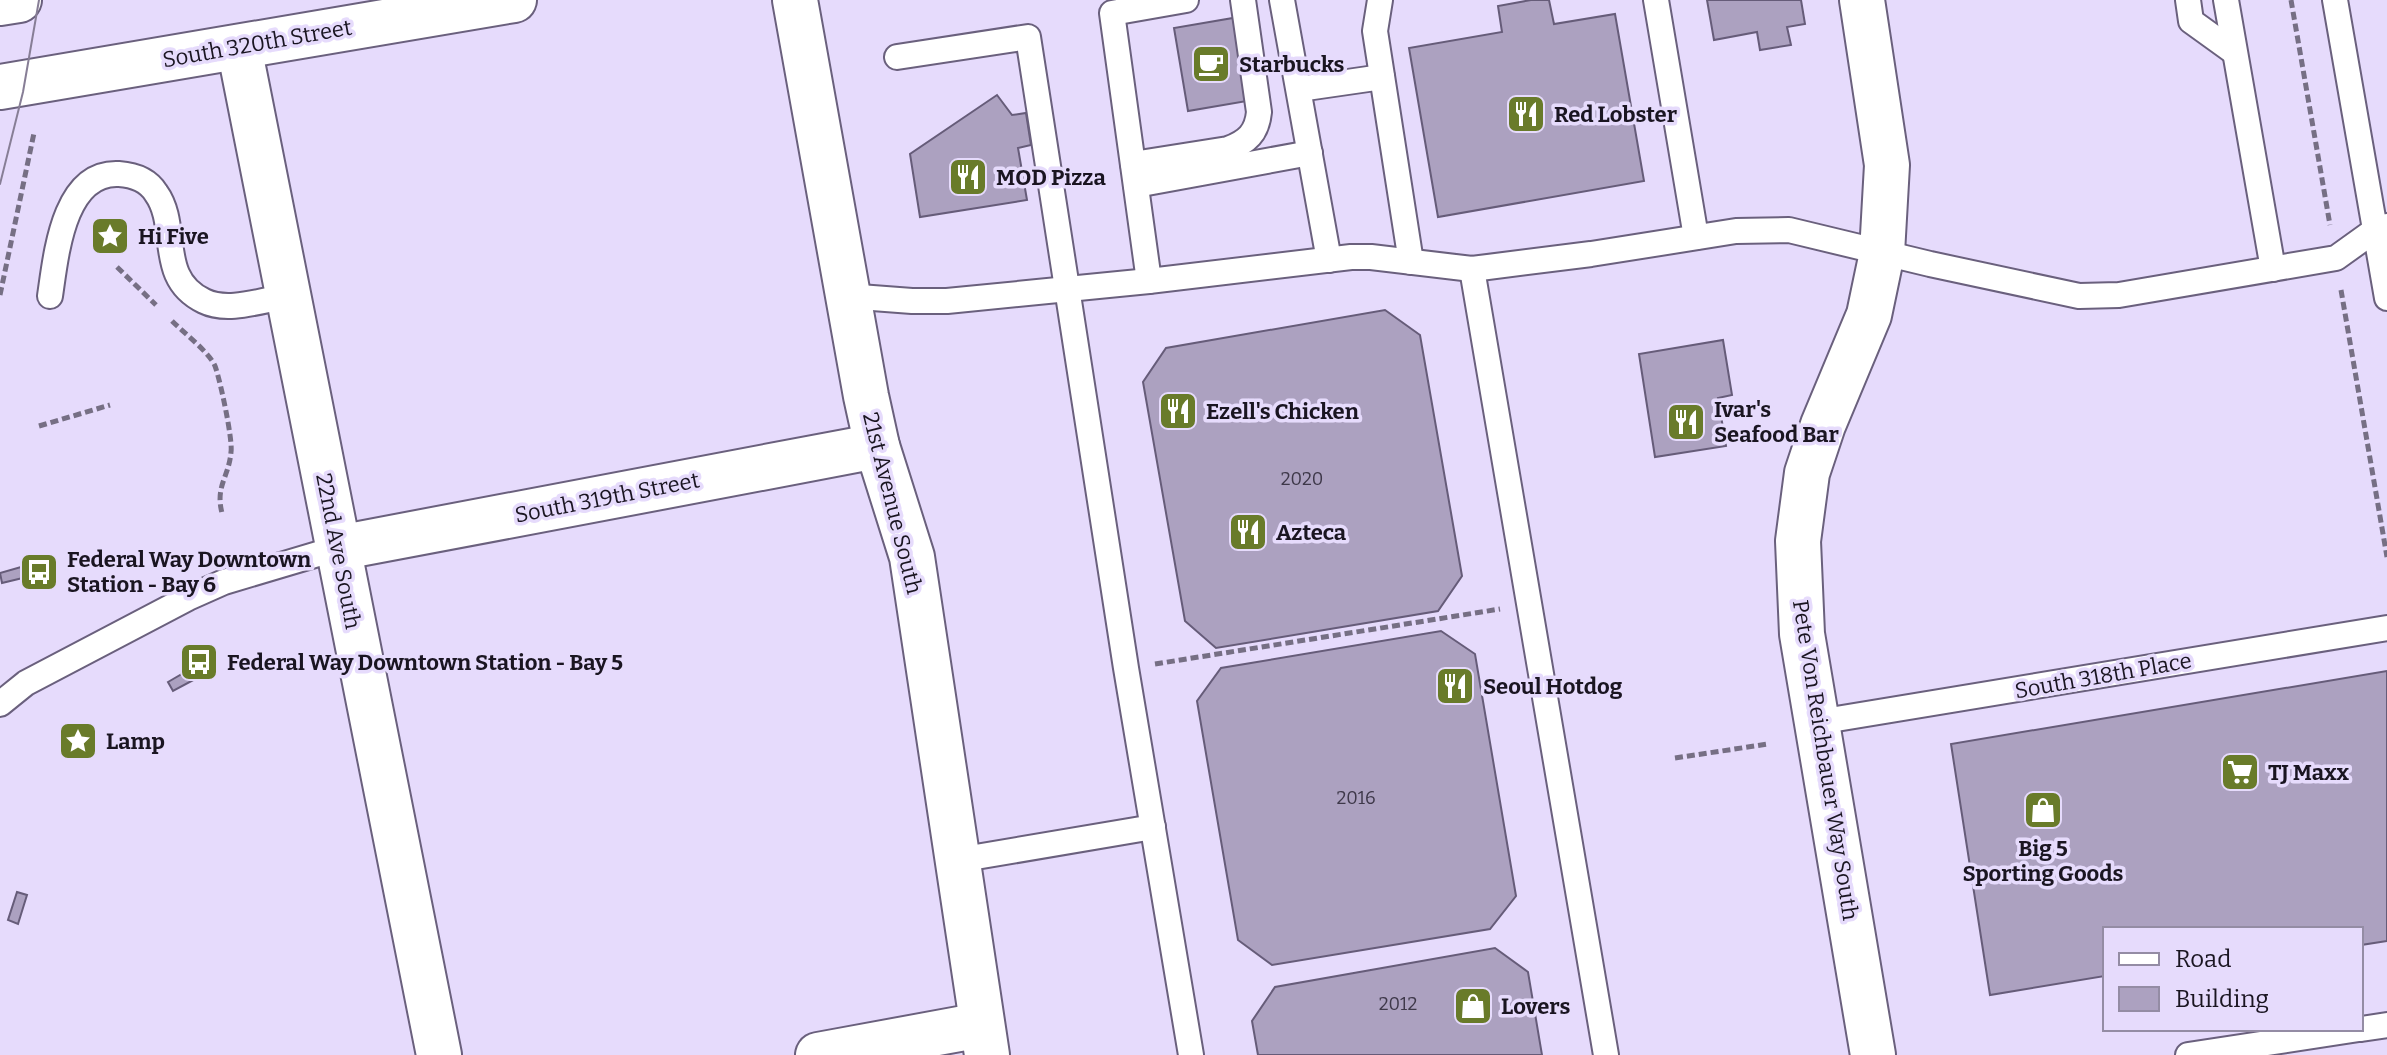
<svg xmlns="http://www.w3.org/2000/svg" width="2387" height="1055" font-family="Bitter,serif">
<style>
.building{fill:#aca1c0;stroke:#665c79;stroke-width:2}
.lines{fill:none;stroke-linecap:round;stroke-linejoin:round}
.lane-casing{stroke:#6a607d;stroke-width:28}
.street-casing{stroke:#6a607d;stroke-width:48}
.secondary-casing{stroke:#6a607d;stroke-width:48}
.primary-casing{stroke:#6a607d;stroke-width:48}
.path{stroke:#766f84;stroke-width:5;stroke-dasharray:8 4;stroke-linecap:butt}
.lane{stroke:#fff;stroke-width:24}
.street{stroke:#fff;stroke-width:44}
.secondary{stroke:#fff;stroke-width:44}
.primary{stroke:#fff;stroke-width:44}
.tram{stroke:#877e96;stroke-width:2}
.labels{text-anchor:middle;stroke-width:7;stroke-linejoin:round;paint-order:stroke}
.number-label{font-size:18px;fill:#3e3849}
.street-label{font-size:22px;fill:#1a1521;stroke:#e6dbfc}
.poi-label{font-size:22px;font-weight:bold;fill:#1a1521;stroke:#e6dbfc;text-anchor:start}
</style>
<rect width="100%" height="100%" fill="#e6dbfc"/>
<g class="building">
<path d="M1531,0H1549L1554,24L1615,14L1644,181L1438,217L1409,48L1502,32L1498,6Z"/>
<path d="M1707,0H1801L1805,24L1787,27L1791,45L1760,50L1757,32L1714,40Z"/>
<path d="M1233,18L1247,101L1188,111L1174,28Z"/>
<path d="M997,95L1012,115L1026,113L1031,145L1018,148L1027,200L920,217L910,154Z"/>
<path d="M1385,310L1420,335L1462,576L1438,611L1216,648L1185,621L1143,382L1166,348Z"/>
<path d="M1723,340L1732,395L1718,398L1726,446L1655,457L1639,354Z"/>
<path d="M28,565L31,576L2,583L0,573Z"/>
<path d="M1441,631L1475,654L1516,896L1490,929L1272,965L1238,940L1197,701L1221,668Z"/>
<path d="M194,667L199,677L173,691L168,682Z"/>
<path d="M2387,671V941L2361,945V929H2105V976L1990,995L1951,744Z"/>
<path d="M17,892L27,895L18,924L8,920Z"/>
<path d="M1495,948L1528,972L1542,1055H1258L1252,1021L1275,987Z"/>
</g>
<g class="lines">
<defs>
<g id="lane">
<path d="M1282,0L1329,260"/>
<path d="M1380,0L1375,31L1411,262"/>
<path d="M1656,0L1696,237"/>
<path d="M2188,0L2191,21L2234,52"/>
<path d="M2226,0L2273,269"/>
<path d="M2335,0L2387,298"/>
<path d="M897,57L1028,37L1126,668L1191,1055"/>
<path d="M1299,89L1382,77"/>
<path d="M1133,164L1228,149C1247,142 1257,133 1259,112L1243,0"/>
<path d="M1136,185L1310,153"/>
<path d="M1472,269L1606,1055"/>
<path d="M1149,281L1112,13L1186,0"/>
<path d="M50,296C56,256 63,171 119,174C133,175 148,180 156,193C180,226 156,278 204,301C228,313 262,300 288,296"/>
<path d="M846,296L912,301H947L1149,281L1351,257H1371L1472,269L1591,254L1736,231L1789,230L1930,264L2079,296L2119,295L2336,258L2375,230L2387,226"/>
<path d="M0,704L26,683L188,598L224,582L338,548"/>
<path d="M1818,722L2387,628"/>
<path d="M958,860L1153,827"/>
<path d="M2361,1029L2387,1025"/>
<path d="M2188,1055L2359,1029"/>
</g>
<g id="street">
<path d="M795,0L866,396L877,446L912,557L987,1055"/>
<path d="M239,47L439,1055"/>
<path d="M338,548L877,446"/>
<path d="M818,1055L981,1025"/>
</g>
<path id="secondary" d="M1862,0L1887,165L1882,253L1869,315L1823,425L1807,473L1798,541L1802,634L1873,1055"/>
<g id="primary">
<path d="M0,3L19,0"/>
<path d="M0,87L514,0"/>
</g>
</defs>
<use href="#lane" class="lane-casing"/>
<use href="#street" class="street-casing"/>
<use href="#secondary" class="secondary-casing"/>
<use href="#primary" class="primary-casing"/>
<g class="path">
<path d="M2291,0L2330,225"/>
<path d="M117,267L156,305"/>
<path d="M2341,290L2387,557"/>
<path d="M0,295L34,133"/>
<path d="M172,321C183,332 210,353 215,366C220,379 233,440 231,452C229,477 215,486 222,513"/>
<path d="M39,426L110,405"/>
<path d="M1155,664L1500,609"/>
<path d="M1675,758L1768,744"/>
</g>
<use href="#lane" class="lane"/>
<use href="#street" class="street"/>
<use href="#secondary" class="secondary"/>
<use href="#primary" class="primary"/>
<path class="tram" d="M0,184L23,92L39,0"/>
</g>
<defs>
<symbol id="cafe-square" viewBox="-11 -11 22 22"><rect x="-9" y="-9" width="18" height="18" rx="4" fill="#697b2a" stroke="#e6dbfc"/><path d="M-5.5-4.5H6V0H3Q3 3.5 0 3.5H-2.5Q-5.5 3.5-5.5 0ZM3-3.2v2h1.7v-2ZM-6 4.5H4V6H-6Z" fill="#fff"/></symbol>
<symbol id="restaurant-square" viewBox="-11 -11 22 22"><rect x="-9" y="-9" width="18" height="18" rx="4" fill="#697b2a" stroke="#e6dbfc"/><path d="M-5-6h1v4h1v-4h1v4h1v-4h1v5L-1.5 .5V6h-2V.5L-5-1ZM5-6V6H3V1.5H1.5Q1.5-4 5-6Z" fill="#fff"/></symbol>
<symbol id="sight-square" viewBox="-11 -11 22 22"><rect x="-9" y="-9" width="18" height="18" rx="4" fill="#697b2a" stroke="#e6dbfc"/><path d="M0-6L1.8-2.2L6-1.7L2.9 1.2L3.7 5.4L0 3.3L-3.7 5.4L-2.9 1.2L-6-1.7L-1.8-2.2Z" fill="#fff"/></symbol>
<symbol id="bus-square" viewBox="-11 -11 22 22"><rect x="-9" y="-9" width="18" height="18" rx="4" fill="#697b2a" stroke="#e6dbfc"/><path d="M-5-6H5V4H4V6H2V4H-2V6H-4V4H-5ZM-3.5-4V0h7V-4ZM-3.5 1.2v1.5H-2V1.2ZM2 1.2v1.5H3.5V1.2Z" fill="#fff"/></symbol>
<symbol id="supermarket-square" viewBox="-11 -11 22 22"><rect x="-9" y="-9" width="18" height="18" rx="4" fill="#697b2a" stroke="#e6dbfc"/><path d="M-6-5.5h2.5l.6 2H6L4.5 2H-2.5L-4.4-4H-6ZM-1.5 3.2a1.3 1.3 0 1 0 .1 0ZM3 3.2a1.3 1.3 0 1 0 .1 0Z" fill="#fff"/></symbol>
<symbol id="shop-square" viewBox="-11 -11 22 22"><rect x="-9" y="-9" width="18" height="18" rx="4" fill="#697b2a" stroke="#e6dbfc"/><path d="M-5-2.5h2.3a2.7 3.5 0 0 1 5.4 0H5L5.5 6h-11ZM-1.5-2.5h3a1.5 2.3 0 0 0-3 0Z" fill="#fff"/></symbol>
</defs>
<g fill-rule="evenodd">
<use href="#cafe-square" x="1189" y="42" width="44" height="44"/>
<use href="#restaurant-square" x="1504" y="92" width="44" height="44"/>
<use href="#restaurant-square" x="946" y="155" width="44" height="44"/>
<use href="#sight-square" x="88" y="214" width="44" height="44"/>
<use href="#restaurant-square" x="1156" y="389" width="44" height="44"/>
<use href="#restaurant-square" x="1664" y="400" width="44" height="44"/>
<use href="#restaurant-square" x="1226" y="510" width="44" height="44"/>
<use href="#bus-square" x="17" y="550" width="44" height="44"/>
<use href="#bus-square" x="177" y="640" width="44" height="44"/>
<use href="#restaurant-square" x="1433" y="664" width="44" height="44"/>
<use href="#sight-square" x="56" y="719" width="44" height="44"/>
<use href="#supermarket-square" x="2218" y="750" width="44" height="44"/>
<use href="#shop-square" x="2021" y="788" width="44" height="44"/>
<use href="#shop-square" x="1451" y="984" width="44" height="44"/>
</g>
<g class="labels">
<g class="number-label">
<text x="1302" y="485">2020</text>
<text x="1356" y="804">2016</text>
<text x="1398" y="1010">2012</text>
</g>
<g class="street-label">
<text transform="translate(257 43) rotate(-10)" y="8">South 320th Street</text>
<text transform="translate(607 497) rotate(-11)" y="8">South 319th Street</text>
<text transform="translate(893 503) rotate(76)" y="8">21st Avenue South</text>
<text transform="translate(339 551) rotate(79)" y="8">22nd Ave South</text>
<text transform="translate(2103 675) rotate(-10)" y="8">South 318th Place</text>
<text transform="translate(1826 760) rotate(81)" y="8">Pete Von Reichbauer Way South</text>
</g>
<g class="poi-label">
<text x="1239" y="72">Starbucks</text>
<text x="1554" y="122">Red Lobster</text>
<text x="996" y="185">MOD Pizza</text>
<text x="138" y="244">Hi Five</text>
<text x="1714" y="417">Ivar's<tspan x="1714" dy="25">Seafood Bar</tspan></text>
<text x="1206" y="419">Ezell's Chicken</text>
<text x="1276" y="540">Azteca</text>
<text x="67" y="567">Federal Way Downtown<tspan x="67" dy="25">Station - Bay 6</tspan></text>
<text x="227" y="670">Federal Way Downtown Station - Bay 5</text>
<text x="1483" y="694">Seoul Hotdog</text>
<text x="106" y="749">Lamp</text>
<text x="2268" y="780">TJ Maxx</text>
<text x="2043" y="856" text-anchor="middle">Big 5<tspan x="2043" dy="25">Sporting Goods</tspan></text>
<text x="1501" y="1014">Lovers</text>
</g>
</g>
<rect x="2103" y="927" width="260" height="104" fill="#e6dbfc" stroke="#948ca4" stroke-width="2"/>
<rect x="2119" y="953" width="40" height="12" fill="#ffffff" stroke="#948ca4" stroke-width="2"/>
<text x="2175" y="967" font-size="24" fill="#1a1521">Road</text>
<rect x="2119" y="987" width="40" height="24" fill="#aca1c0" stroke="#948ca4" stroke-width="2"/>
<text x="2175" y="1007" font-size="24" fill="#1a1521">Building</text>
</svg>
